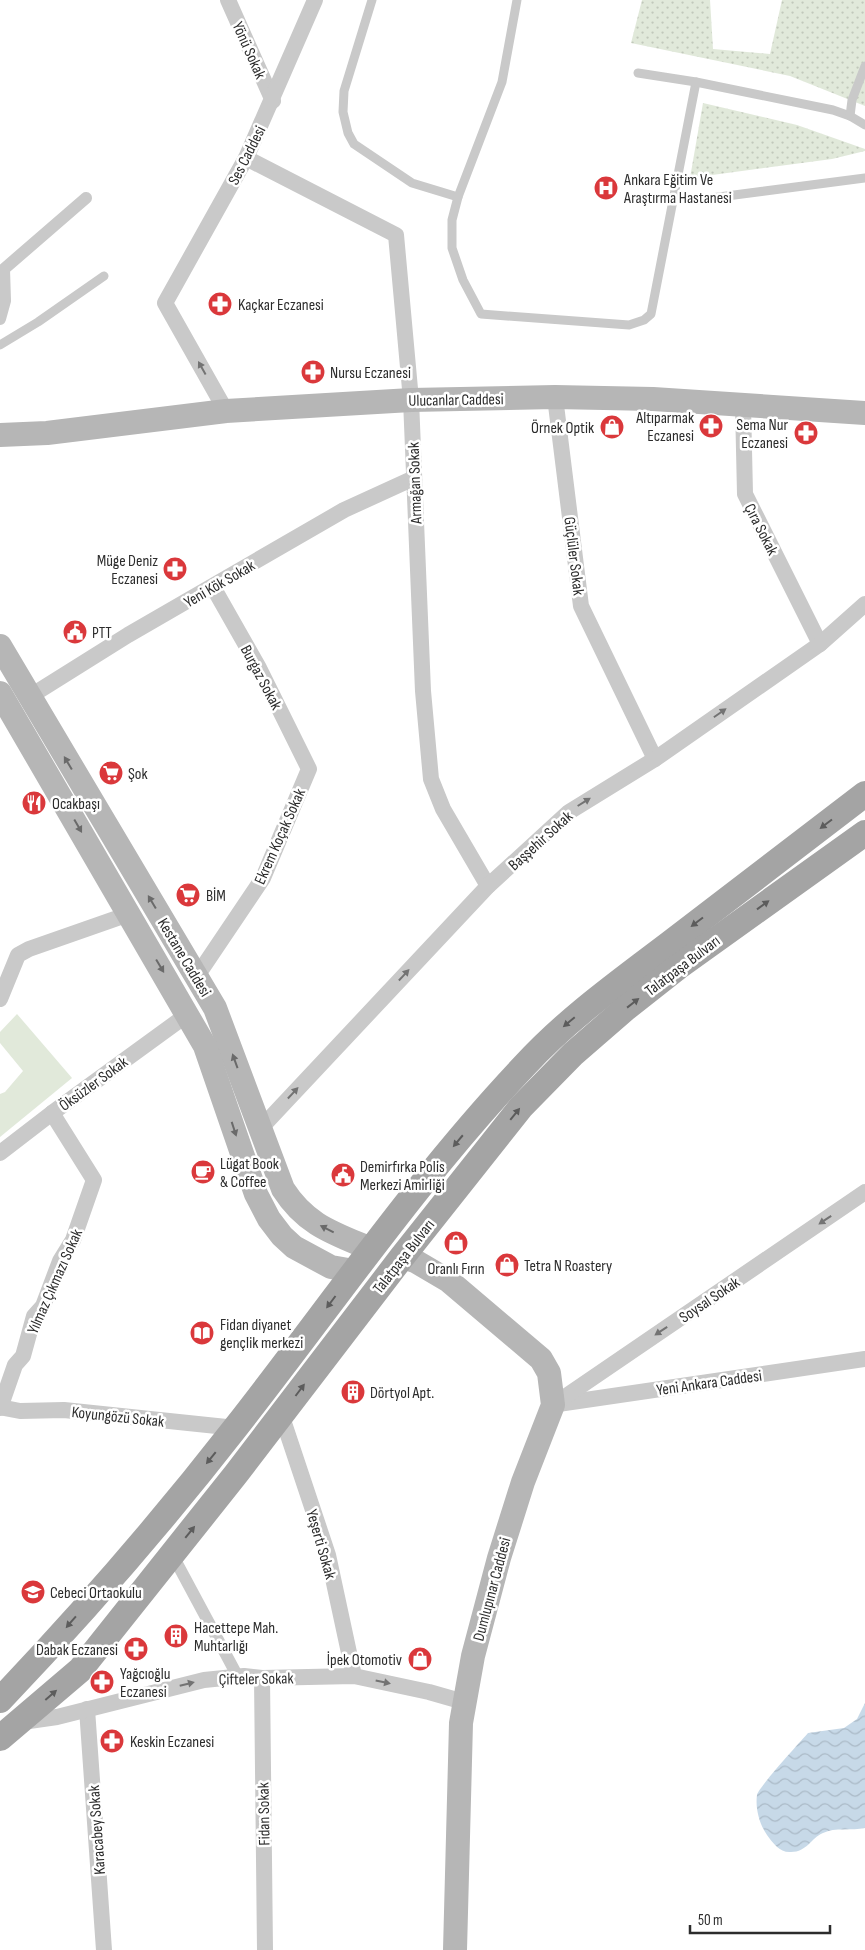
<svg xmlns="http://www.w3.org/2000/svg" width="865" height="1950" font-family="'Sofia Sans Condensed',sans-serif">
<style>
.green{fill:#e1e9da}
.park{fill:url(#park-dots)}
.water{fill:url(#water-waves)}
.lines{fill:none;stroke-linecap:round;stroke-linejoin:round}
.service{stroke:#c9c9c9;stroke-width:9}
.pedestrian{stroke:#c9c9c9;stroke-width:12}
.minor{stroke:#c9c9c9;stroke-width:16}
.secondary{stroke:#b6b6b6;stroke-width:24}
.primary{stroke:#a4a4a4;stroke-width:26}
.oneway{fill:#737373}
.oneway2{fill:#6a6a6a}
.oneway3{fill:#5c5c5c}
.labels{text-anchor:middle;stroke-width:5;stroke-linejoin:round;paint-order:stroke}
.street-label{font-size:16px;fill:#2c2c2c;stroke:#fff}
.poi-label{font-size:16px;fill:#2c2c2c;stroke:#fff;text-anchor:start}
</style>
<defs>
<pattern id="park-dots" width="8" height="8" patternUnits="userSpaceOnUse" patternTransform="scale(1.25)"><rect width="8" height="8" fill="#e1e9da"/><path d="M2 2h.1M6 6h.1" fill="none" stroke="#c1c8bb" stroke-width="1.8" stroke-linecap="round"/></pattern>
<pattern id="water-waves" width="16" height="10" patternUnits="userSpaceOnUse" patternTransform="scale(1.25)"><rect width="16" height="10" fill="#c7d9e8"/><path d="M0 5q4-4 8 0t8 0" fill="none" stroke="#abbac7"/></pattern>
</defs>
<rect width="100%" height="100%" fill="#fff"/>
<path class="green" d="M17,1014L72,1078L0,1137V1094L5,1092L23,1071L0,1043V1032Z"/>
<g class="park">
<path d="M642,0H710L713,49L770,54L782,0H865V106L790,76L631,43Z"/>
<path d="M703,103L797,125L865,149V151L832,159L690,178Z"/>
</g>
<path class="water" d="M865,1703V1828C852,1831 835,1827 823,1833C811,1838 807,1852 791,1852C780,1853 773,1843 767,1835C760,1825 755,1809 757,1795C758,1788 800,1742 808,1733L844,1728L857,1719Z"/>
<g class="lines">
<g class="service">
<path d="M372,0L344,91L343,112L348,133L354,144L412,183L458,197"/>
<path d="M517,0L502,82L458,197L452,220V248L463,280L481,314L629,325L644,320L651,314L696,82"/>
<path d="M638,73L696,82L833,110L850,116L865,125"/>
<path d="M850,116L852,100L865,66"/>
<path d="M696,200L865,178"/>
<path d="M0,345L38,322L104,276"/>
</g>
<g class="pedestrian">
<path d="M0,319L5,301L4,269L86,198"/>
<path d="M172,1554L238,1677"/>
</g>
<g class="minor">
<path d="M228,0L273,101"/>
<path d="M246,158L396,235L411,400L423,691L431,779L443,809L488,886"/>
<path d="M555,397L581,606L655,759"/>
<path d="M743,405L745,494L820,644"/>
<path d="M226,411L165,303L246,158L315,0"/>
<path d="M29,697L128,635L344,510L414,478"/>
<path d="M197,976L263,878L309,769L259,668L213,587"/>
<path d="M0,999L18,955L29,949L129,914"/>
<path d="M260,1129L488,886L569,812L655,759L820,644L865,604"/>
<path d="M0,1153L52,1113L188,1014"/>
<path d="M558,1404L865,1359"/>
<path d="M553,1405L865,1192"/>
<path d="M0,1407L20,1411L64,1410L236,1428"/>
<path d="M0,1408L15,1365L23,1356L34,1316L43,1306L60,1261L73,1240L94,1180L52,1113"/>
<path d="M281,1414L328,1555L354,1676"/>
<path d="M262,1678L265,1950"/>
<path d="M87,1709L104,1950"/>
<path d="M22,1722L57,1717L204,1680L244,1676L262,1678L354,1676L429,1692L464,1702"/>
</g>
<g class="secondary">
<path d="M0,435L47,433L226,411L411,400L555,397L653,399L865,413"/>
<path d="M0,646L215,1008L283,1189C306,1225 333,1233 371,1249"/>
<path d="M0,693L205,1046L256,1194L269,1219L282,1236L294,1247L331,1267L354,1271"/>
<path d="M402,1257L415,1261L449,1281L541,1359L549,1373L553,1405L523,1482L499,1558L473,1656L461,1723L455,1950"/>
</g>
<g class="primary">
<path d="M0,1700C83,1613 162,1522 236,1427C331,1306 418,1178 524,1066C567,1019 619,982 669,944C734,894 800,844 865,794"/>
<path d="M0,1738L80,1670L236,1474L402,1257L521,1107L573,1054L626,1008L678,967L865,833"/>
</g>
</g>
<defs><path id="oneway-solid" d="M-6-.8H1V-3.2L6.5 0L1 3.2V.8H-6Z" transform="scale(1.25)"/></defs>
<g class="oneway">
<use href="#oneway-solid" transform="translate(202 368) rotate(-119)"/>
<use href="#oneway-solid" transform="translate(720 713) rotate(-35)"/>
<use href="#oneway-solid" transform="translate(584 802) rotate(-32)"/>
<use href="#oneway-solid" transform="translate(404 975) rotate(-47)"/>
<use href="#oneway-solid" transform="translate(293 1093) rotate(-47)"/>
<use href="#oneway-solid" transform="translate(825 1220) rotate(146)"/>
<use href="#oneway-solid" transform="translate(661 1331) rotate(146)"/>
<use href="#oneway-solid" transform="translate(383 1682) rotate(12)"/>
<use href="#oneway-solid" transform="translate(187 1684) rotate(-14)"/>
</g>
<g class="oneway2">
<use href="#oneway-solid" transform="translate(68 763) rotate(-121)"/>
<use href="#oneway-solid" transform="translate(78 826) rotate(60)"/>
<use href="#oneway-solid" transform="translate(152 902) rotate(-121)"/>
<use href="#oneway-solid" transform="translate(160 966) rotate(59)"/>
<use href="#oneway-solid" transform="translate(235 1061) rotate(-110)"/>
<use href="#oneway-solid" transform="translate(234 1129) rotate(72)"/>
<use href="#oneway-solid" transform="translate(327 1229) rotate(-153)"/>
</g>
<g class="oneway3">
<use href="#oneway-solid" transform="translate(826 824) rotate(143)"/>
<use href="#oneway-solid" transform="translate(763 905) rotate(-36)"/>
<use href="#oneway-solid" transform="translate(697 922) rotate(143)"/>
<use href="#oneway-solid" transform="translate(633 1003) rotate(-38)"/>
<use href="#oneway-solid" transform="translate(569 1022) rotate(140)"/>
<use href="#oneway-solid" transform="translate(515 1114) rotate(-51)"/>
<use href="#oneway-solid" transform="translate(458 1141) rotate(130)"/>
<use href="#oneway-solid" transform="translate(331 1302) rotate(127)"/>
<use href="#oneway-solid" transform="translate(300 1390) rotate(-53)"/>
<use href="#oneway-solid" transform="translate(211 1458) rotate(129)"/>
<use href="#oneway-solid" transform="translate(190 1532) rotate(-51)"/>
<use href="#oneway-solid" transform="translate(71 1622) rotate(131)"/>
<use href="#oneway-solid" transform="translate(51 1695) rotate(-41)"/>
</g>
<defs>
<symbol id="hospital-disc" viewBox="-11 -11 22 22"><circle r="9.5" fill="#da383b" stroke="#fff"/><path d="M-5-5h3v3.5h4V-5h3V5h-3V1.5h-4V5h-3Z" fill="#fff"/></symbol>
<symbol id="pharmacy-disc" viewBox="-11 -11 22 22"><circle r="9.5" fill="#da383b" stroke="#fff"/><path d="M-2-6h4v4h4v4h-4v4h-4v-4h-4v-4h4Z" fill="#fff"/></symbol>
<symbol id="shop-disc" viewBox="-11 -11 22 22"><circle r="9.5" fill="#da383b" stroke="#fff"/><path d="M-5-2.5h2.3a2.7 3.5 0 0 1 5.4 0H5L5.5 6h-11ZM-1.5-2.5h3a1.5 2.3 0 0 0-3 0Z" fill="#fff"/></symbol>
<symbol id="civic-disc" viewBox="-11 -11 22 22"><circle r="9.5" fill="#da383b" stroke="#fff"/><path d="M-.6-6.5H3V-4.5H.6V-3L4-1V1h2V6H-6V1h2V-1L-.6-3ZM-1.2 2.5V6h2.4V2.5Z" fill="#fff"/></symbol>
<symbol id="supermarket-disc" viewBox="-11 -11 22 22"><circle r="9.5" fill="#da383b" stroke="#fff"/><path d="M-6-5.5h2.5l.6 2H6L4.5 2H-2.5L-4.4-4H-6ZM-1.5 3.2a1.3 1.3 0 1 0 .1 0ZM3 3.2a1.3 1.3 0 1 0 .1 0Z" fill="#fff"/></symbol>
<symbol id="restaurant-disc" viewBox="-11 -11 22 22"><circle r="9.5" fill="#da383b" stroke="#fff"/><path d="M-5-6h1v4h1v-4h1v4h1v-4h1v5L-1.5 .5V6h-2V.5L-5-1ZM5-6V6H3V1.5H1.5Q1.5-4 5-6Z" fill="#fff"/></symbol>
<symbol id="cafe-disc" viewBox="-11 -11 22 22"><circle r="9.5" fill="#da383b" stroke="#fff"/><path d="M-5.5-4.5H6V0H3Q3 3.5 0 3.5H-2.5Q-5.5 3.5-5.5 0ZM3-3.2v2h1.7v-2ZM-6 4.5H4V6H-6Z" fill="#fff"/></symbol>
<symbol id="library-disc" viewBox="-11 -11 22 22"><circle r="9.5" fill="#da383b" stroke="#fff"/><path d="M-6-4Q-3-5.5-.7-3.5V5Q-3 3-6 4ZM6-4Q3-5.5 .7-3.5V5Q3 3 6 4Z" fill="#fff"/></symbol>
<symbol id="building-disc" viewBox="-11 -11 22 22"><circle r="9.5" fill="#da383b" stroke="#fff"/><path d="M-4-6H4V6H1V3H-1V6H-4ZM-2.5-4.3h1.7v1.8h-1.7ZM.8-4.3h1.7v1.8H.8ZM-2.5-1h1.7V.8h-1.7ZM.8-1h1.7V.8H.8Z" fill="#fff"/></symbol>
<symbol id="school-disc" viewBox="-11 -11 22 22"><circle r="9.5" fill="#da383b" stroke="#fff"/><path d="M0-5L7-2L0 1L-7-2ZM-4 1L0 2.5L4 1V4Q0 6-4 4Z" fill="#fff"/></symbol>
</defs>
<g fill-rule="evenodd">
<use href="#hospital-disc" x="592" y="174" width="28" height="28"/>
<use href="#pharmacy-disc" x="206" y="290" width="28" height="28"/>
<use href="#pharmacy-disc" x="299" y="358" width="28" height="28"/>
<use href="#pharmacy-disc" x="697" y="412" width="28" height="28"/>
<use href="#shop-disc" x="598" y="413" width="28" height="28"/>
<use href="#pharmacy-disc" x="792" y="419" width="28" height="28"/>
<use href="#pharmacy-disc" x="161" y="555" width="28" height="28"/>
<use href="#civic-disc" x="61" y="618" width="28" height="28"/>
<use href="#supermarket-disc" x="97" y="759" width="28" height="28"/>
<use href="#restaurant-disc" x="20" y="789" width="28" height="28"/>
<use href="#supermarket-disc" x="174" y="881" width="28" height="28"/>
<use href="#cafe-disc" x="189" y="1158" width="28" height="28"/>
<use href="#civic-disc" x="329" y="1161" width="28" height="28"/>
<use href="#shop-disc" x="442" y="1229" width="28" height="28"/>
<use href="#shop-disc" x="493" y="1251" width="28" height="28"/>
<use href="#library-disc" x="188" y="1319" width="28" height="28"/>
<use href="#building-disc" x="339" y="1378" width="28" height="28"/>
<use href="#school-disc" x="19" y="1578" width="28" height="28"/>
<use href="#building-disc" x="162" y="1622" width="28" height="28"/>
<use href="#pharmacy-disc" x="122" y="1635" width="28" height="28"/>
<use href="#shop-disc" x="406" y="1645" width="28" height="28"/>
<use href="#pharmacy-disc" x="88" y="1668" width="28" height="28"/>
<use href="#pharmacy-disc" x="98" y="1727" width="28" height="28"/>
</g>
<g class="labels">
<g class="street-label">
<text transform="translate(250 50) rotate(66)" y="6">Yönü Sokak</text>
<text transform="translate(246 155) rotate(-63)" y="6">Ses Caddesi</text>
<text transform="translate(456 399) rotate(-1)" y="6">Ulucanlar Caddesi</text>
<text transform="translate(414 483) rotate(-92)" y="6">Armağan Sokak</text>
<text transform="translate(762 529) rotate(63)" y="6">Çıra Sokak</text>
<text transform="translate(575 556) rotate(83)" y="6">Güçlüler Sokak</text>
<text transform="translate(219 583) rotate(-30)" y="6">Yeni Kök Sokak</text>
<text transform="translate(262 677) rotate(62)" y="6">Burgaz Sokak</text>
<text transform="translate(279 836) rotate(-66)" y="6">Ekrem Koçak Sokak</text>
<text transform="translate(540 840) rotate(-42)" y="6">Başşehir Sokak</text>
<text transform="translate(185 957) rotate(59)" y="6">Kestane Caddesi</text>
<text transform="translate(682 965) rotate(-37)" y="6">Talatpaşa Bulvarı</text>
<text transform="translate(93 1083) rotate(-36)" y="6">Öksüzler Sokak</text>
<text transform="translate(403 1256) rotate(-52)" y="6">Talatpaşa Bulvarı</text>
<text transform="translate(54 1281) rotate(-66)" y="6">Yılmaz Çıkmazı Sokak</text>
<text transform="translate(709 1299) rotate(-34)" y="6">Soysal Sokak</text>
<text transform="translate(709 1382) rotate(-8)" y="6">Yeni Ankara Caddesi</text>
<text transform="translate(118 1416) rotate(6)" y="6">Koyungözü Sokak</text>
<text transform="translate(322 1544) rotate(74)" y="6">Yeşerti Sokak</text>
<text transform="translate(491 1589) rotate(-75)" y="6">Dumlupınar Caddesi</text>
<text transform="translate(256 1678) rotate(-1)" y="6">Çifteler Sokak</text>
<text transform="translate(263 1814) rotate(-91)" y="6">Fidan Sokak</text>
<text transform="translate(96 1830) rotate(-94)" y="6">Karacabey Sokak</text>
</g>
<g class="poi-label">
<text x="624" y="185">Ankara Eğitim Ve<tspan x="624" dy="18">Araştırma Hastanesi</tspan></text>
<text x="238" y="310">Kaçkar Eczanesi</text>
<text x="330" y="378">Nursu Eczanesi</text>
<text x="694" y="423" text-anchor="end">Altıparmak<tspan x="694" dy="18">Eczanesi</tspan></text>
<text x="788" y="430" text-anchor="end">Sema Nur<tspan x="788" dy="18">Eczanesi</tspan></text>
<text x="594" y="433" text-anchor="end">Örnek Optik</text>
<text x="158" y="566" text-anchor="end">Müge Deniz<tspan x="158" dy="18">Eczanesi</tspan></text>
<text x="92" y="638">PTT</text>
<text x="128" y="779">Şok</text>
<text x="52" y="809">Ocakbaşı</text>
<text x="206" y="901">BİM</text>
<text x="220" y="1169">Lügat Book<tspan x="220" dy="18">&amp; Coffee</tspan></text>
<text x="360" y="1172">Demirfırka Polis<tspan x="360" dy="18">Merkezi Amirliği</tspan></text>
<text x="524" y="1271">Tetra N Roastery</text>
<text x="456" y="1274" text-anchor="middle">Oranlı Fırın</text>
<text x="220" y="1330">Fidan diyanet<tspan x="220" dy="18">gençlik merkezi</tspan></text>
<text x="370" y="1398">Dörtyol Apt.</text>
<text x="50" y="1598">Cebeci Ortaokulu</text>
<text x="194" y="1633">Hacettepe Mah.<tspan x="194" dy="18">Muhtarlığı</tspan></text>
<text x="118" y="1655" text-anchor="end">Dabak Eczanesi</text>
<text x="402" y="1665" text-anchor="end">İpek Otomotiv</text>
<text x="120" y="1679">Yağcıoğlu<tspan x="120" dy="18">Eczanesi</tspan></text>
<text x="130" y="1747">Keskin Eczanesi</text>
</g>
</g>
<path d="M690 1925v8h140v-8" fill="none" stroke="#2c2c2c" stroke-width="2.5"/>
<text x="698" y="1925" font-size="15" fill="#2c2c2c" stroke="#ffffff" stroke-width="4" paint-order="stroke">50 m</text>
</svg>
